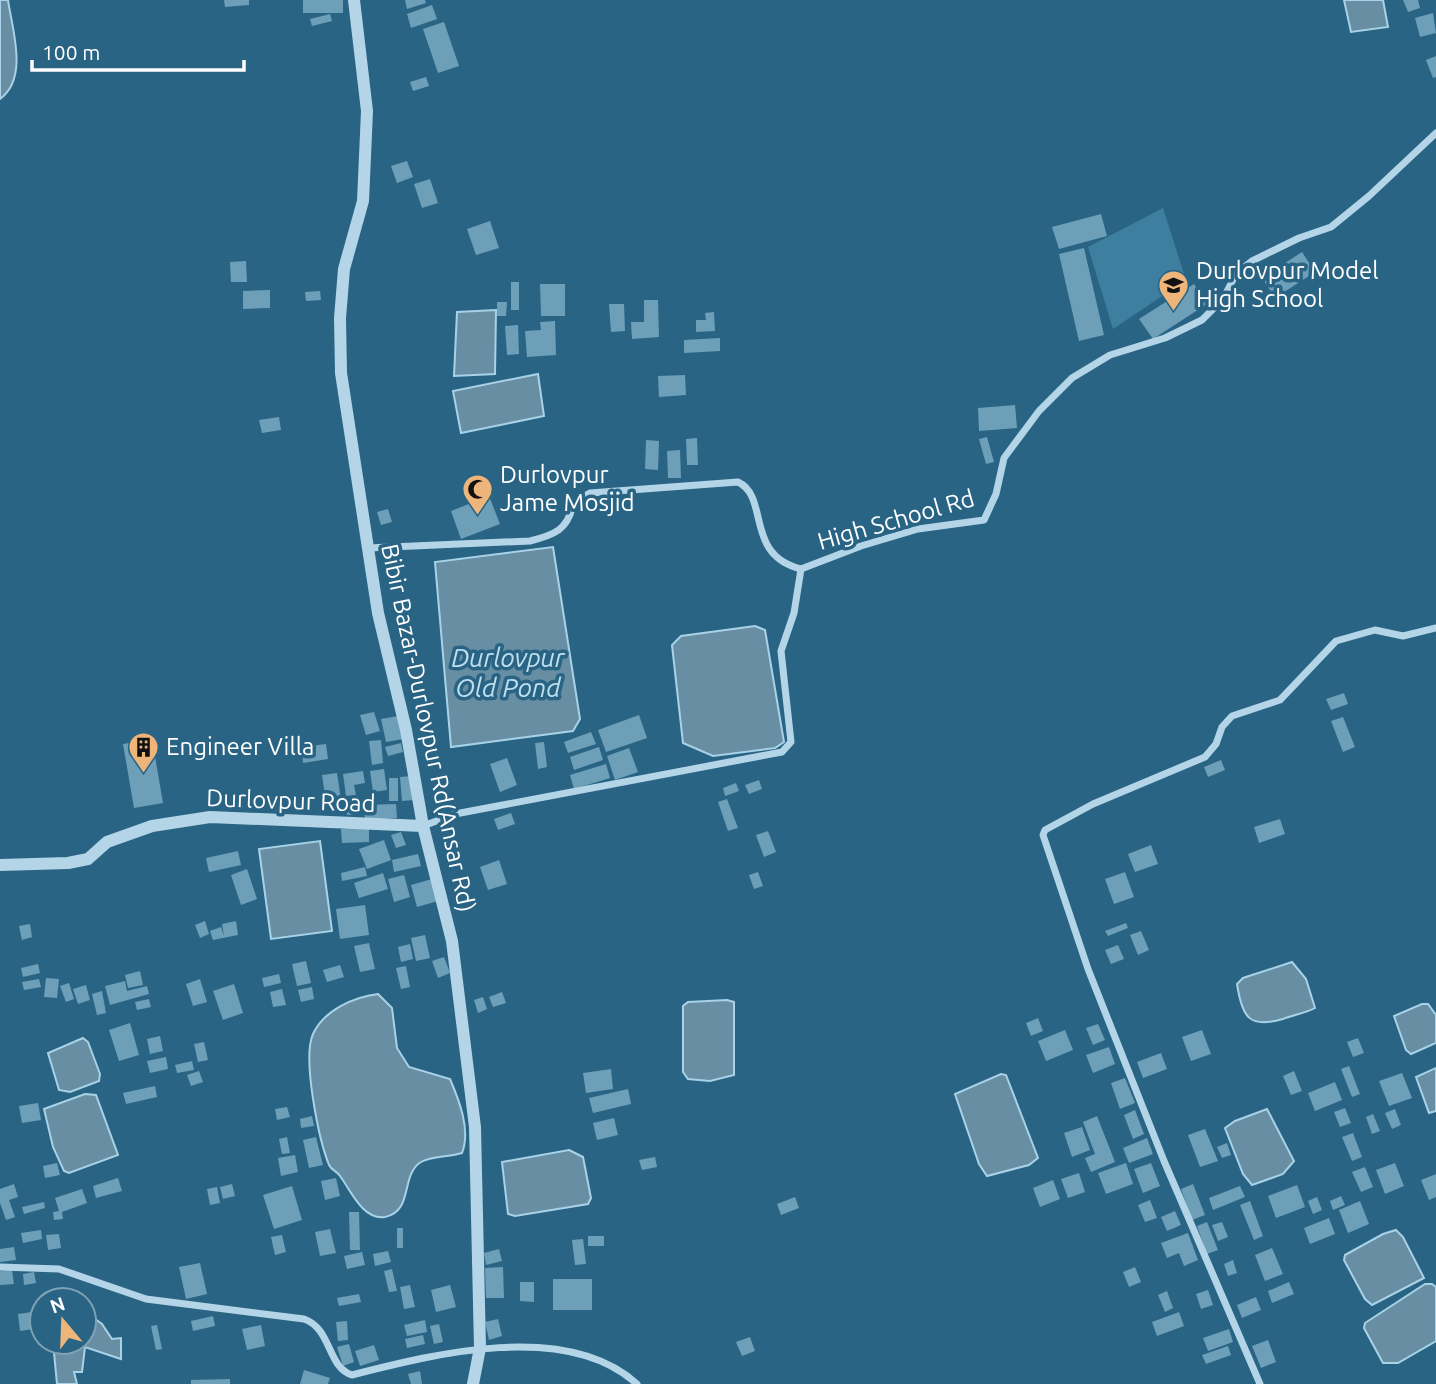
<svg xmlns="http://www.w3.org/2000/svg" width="1436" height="1384" font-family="Ubuntu,sans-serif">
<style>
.green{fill:#3e7fa0}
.water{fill:#678ea3;stroke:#a8d2e7;stroke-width:2}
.building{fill:#6d9fb9}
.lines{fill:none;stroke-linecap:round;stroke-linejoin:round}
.minor{stroke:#b4d5e7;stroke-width:7}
.tertiary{stroke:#b4d5e7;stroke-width:12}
.labels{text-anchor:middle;stroke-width:7;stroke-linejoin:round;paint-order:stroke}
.poi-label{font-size:24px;fill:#fff;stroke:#296484;text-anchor:start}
.street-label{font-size:24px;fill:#fff;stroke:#296484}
.water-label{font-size:26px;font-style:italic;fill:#bfdeee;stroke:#296484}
</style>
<rect width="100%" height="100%" fill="#296484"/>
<path class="green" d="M1163,208L1186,280L1113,329L1088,247Z"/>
<g class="water">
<path d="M0,0H8C12,29 29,78 0,99Z"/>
<path d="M1344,0H1383L1388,27L1351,32Z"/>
<path d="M496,310L495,374L454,376L457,312Z"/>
<path d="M538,374L544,416L461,433L453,391Z"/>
<path d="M553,547L580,719L573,731L451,747L435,562Z"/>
<path d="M755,626L765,630L784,742L775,748L713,756L683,743L672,645L681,636Z"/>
<path d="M320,841L332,931L271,939L259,849Z"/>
<path d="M1292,962L1306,979L1315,1008C1306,1013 1293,1015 1283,1019C1249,1029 1242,1017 1237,984L1243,978Z"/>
<path d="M378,994L392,1008L397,1048L409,1067L450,1079C459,1100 471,1130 462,1153C450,1157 431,1156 421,1162C400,1175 414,1211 385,1217C363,1221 350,1189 340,1176C337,1171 332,1171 329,1165C319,1140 302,1059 313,1034C324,1010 354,997 378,994Z"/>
<path d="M727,1000L734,1002V1075L710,1081L688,1079L683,1072V1006L688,1002Z"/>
<path d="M1422,1004H1428L1436,1015V1043L1411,1054L1406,1050L1394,1016Z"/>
<path d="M83,1038L88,1042L100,1074L99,1081L70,1092L59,1090L48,1053Z"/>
<path d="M1436,1068V1111L1429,1113L1416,1077Z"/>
<path d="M1001,1074L1006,1075L1038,1158L1029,1165L987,1176L979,1164L955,1094Z"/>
<path d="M85,1094L96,1095L118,1155L69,1173L64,1171L53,1147L44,1109Z"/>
<path d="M1267,1109L1294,1161L1283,1174L1252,1185L1243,1174L1225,1128L1235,1121Z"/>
<path d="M569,1150L583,1157L591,1198L588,1204L515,1216L508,1214L502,1162Z"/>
<path d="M1396,1230L1403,1237L1424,1278L1372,1305L1365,1299L1344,1260L1345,1255L1383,1234Z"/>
<path d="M1425,1284H1432L1436,1287V1341L1398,1363H1383L1364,1328L1365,1323Z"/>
<path d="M84,1311L102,1324L112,1339L121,1338V1359L85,1347L82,1372H74L77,1384H57L53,1342H84Z"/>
</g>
<g class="building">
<path d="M224,0H249V5L225,7Z"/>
<rect x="303" y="0" width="40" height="13"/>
<path d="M405,0H425L426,3L407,9Z"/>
<path d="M1403,0H1418L1420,8L1408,12Z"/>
<path d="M432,5L437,19L411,28L407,14Z"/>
<path d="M1433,13L1436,33L1420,37L1415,18Z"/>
<path d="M330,14L332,21L312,26L310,19Z"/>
<path d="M444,22L459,66L438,73L423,29Z"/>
<path d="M1436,56V77L1433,78L1426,60Z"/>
<path d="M426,77L429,86L413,91L410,82Z"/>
<path d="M407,161L413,177L397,183L391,166Z"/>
<path d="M430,179L438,203L422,208L414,184Z"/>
<path d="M1101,214L1107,236L1059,249L1052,227Z"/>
<path d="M490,221L499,248L476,255L467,229Z"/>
<path d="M1084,248L1104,335L1079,341L1059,254Z"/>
<path d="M1302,252L1315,272L1275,298L1262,278Z"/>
<path d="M246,261L247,282H231L230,262Z"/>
<rect x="511" y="282" width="8" height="28"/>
<path d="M540,284H565V316H541Z"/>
<path d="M1194,284L1207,304L1153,339L1139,319Z"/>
<path d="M270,290V308L243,309V291Z"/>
<path d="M320,291L321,300L306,301L305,292Z"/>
<path d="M644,300H658L659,337L632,339L631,322H644Z"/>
<path d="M497,302H507L506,316H497Z"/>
<path d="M609,304H624L625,331L611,332Z"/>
<path d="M714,312L715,331L696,332V320H706L705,313Z"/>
<path d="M555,321L556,355L527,357L525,331L541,330L540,322Z"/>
<path d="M518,325L519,354L507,355L505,326Z"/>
<path d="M720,338V351L684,353V340Z"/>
<path d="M685,375L686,395L659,397L658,376Z"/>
<path d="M1015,405L1017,428L979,431L978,408Z"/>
<path d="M279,417L281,430L262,433L259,420Z"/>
<path d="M987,437L994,462L986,464L979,439Z"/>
<path d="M697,438L698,465H687L686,439Z"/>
<path d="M646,440L659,441L658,470L645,469Z"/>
<path d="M680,450L681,478H668L667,451Z"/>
<path d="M489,496L500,524L461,539L451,511Z"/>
<path d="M388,509L392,522L381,525L377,512Z"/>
<path d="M1344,693L1348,704L1331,710L1326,699Z"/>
<path d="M374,712L380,731L366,735L360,715Z"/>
<path d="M639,715L647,738L606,752L598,730Z"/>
<path d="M398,716L403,739L386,742L381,719Z"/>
<path d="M1343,717L1355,747L1343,752L1331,721Z"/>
<path d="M591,732L596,744L568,753L564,742Z"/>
<path d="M152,739L163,803L134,808L123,744Z"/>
<path d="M381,740L383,763L372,765L369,741Z"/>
<path d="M544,742L547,767L538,769L535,743Z"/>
<path d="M401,743L403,752L388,756L385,747Z"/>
<path d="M326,744L328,759L303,763L302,747Z"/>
<path d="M599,747L603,760L574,770L570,757Z"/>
<path d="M629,748L638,772L615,780L607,756Z"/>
<path d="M507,758L517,785L500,792L490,764Z"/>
<path d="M1221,760L1225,770L1208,777L1204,767Z"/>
<path d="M606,764L610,778L574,789L570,775Z"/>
<path d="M384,769L387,790L373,792L370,771Z"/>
<path d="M363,771L365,783L354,785L356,795L346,796L343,774Z"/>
<path d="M337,773L341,800L326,802L322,775Z"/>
<path d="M412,776L414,800L402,801L400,777Z"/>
<rect x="389" y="778" width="9" height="23"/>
<path d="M759,780L762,789L749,794L745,785Z"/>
<path d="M736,783L739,791L725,796L723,788Z"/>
<path d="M727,799L738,828L728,831L718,802Z"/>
<path d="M358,801L360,814L347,815L345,803Z"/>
<path d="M396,804L397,818L365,820L364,805Z"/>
<path d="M511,813L515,824L498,830L494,819Z"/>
<path d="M1280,819L1285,834L1259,843L1254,827Z"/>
<path d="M369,828V842L342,843L341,829Z"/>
<path d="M768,831L776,852L764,857L756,835Z"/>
<path d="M401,832L406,845L396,848L391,835Z"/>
<path d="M384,840L391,860L367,869L359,849Z"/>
<path d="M1151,845L1158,864L1135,872L1128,854Z"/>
<path d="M238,851L241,865L209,872L206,858Z"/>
<path d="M418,854L421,866L394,872L392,860Z"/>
<path d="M499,860L507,884L488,890L480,867Z"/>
<path d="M365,867L367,876L342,881L341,873Z"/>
<path d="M247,869L257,899L241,905L231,875Z"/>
<path d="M758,872L763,886L754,889L749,875Z"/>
<path d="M1125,872L1134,897L1114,904L1105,879Z"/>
<path d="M383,873L388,889L359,898L354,883Z"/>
<path d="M404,875L410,897L394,902L388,879Z"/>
<path d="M432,879L438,901L417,907L411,885Z"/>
<path d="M365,905L369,935L340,939L336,909Z"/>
<path d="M205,921L209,934L200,938L195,925Z"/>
<path d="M236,921L238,935L213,940L210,931L221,927L224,936L222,924Z"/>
<path d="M1126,923L1128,928L1108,936L1105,931Z"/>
<path d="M30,924L32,937L22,940L19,926Z"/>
<path d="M1141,931L1149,950L1138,955L1130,935Z"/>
<path d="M425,935L430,958L416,961L411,938Z"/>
<path d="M369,943L375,969L360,972L354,946Z"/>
<path d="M410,944L413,959L401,962L398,947Z"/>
<path d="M1118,945L1124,959L1111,964L1105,950Z"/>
<path d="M444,957L450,973L438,978L432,961Z"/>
<path d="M306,961L311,983L297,986L292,964Z"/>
<path d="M38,964L40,973L23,977L21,968Z"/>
<path d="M340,965L344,977L327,982L323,970Z"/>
<path d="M406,966L410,987L401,989L396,968Z"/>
<path d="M140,971L143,985L128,988L125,975Z"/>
<path d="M279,974L281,983L264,987L262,978Z"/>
<path d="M46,978L59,979L57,998L44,997Z"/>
<path d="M39,979L41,987L24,990L22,982Z"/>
<path d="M200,979L207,1002L193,1006L186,984Z"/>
<path d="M125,981L127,991L147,986L149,994L110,1005L105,986Z"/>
<path d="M69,983L74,999L66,1002L60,986Z"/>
<path d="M234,984L243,1013L223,1020L213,991Z"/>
<path d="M86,985L90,1000L78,1004L73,989Z"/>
<path d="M312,987L314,999L301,1002L298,990Z"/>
<path d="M282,989L286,1005L273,1007L270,992Z"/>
<path d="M102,991L106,1013L97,1015L92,994Z"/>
<path d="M502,992L506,1003L493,1007L489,997Z"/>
<path d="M483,997L487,1009L478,1013L474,1000Z"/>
<path d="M149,999L151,1007L137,1010L135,1002Z"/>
<path d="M1038,1018L1043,1031L1031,1036L1026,1023Z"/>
<path d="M130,1023L139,1055L119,1061L109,1030Z"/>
<path d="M1098,1024L1105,1040L1093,1045L1086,1028Z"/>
<path d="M1065,1030L1073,1050L1046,1061L1038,1041Z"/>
<path d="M1202,1030L1211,1054L1191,1061L1182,1037Z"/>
<path d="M160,1036L163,1051L150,1054L147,1039Z"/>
<path d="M1358,1038L1364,1053L1353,1057L1347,1042Z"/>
<path d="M204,1042L208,1060L198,1062L194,1044Z"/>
<path d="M1109,1047L1115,1064L1093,1073L1086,1055Z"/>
<path d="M1161,1053L1167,1069L1143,1078L1137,1062Z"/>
<path d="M166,1057L168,1069L150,1073L147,1061Z"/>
<path d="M192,1061L194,1070L177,1073L175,1065Z"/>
<path d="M1349,1066L1360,1094L1352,1097L1341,1069Z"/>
<path d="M611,1069L613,1089L586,1093L583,1073Z"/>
<path d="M199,1071L203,1082L191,1086L187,1075Z"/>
<path d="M1294,1071L1302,1091L1291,1095L1283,1076Z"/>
<path d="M1402,1073L1412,1098L1389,1106L1379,1081Z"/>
<path d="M1125,1078L1135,1103L1120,1109L1111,1083Z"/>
<path d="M1335,1082L1342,1100L1315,1111L1308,1093Z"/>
<path d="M155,1086L157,1097L126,1104L123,1093Z"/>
<path d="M628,1089L631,1104L593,1113L589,1098Z"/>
<path d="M38,1103L41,1120L22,1123L19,1106Z"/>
<path d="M287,1107L290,1117L277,1120L275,1109Z"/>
<path d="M1345,1108L1351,1123L1340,1127L1334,1112Z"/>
<path d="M1395,1109L1401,1125L1392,1129L1385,1113Z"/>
<path d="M1135,1110L1144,1134L1133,1139L1124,1115Z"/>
<path d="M1373,1114L1380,1131L1372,1134L1366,1117Z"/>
<path d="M312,1116L314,1126L301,1128L300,1119Z"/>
<path d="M1097,1116L1115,1162L1091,1172L1085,1158L1095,1154L1083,1122Z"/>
<path d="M614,1118L618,1135L597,1140L593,1123Z"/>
<path d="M1082,1127L1090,1150L1072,1157L1064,1133Z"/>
<path d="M1205,1129L1218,1161L1200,1167L1188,1135Z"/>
<path d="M1353,1133L1362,1157L1352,1161L1342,1137Z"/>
<path d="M287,1137L290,1153L282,1154L279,1139Z"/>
<path d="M316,1137L323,1165L309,1168L303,1140Z"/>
<path d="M1147,1138L1153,1154L1129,1163L1123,1148Z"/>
<path d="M1227,1143L1231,1155L1222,1158L1217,1147Z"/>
<path d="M295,1155L298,1172L281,1176L278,1158Z"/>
<path d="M655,1157L657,1167L642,1170L639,1160Z"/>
<path d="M57,1163L60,1175L45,1178L43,1166Z"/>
<path d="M1126,1163L1133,1184L1106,1194L1098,1173Z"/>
<path d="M1151,1163L1160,1186L1143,1193L1134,1169Z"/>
<path d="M1395,1163L1404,1186L1385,1194L1376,1170Z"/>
<path d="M1365,1167L1373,1187L1361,1192L1352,1172Z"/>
<path d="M1079,1173L1085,1192L1068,1198L1061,1179Z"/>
<path d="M1436,1174V1197L1429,1200L1421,1180Z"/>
<path d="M118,1178L122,1191L96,1198L93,1186Z"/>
<path d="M336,1178L340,1196L325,1200L321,1181Z"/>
<path d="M1053,1180L1060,1199L1040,1207L1033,1188Z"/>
<path d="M14,1184L18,1197L9,1200L15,1217L6,1220L0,1203V1189Z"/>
<path d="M232,1184L235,1196L223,1199L220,1187Z"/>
<path d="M1193,1184L1205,1215L1192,1220L1181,1189Z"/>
<path d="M1297,1185L1305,1207L1276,1218L1268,1196Z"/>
<path d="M292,1186L302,1220L274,1229L263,1195Z"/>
<path d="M1240,1186L1245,1197L1213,1210L1209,1198Z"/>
<path d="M217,1187L220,1203L210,1205L207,1189Z"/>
<path d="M82,1189L87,1203L62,1212L63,1219L54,1220L53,1212L59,1211L55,1198Z"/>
<path d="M1341,1196L1345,1205L1333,1210L1330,1201Z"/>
<path d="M795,1197L799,1208L781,1215L777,1204Z"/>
<path d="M1317,1197L1322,1210L1313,1214L1308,1201Z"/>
<path d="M1150,1200L1157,1218L1145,1222L1138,1205Z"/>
<path d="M1250,1201L1263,1236L1254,1240L1240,1205Z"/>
<path d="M1360,1201L1369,1224L1348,1233L1339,1210Z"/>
<path d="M44,1202L45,1208L24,1214L22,1207Z"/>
<path d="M1175,1211L1181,1225L1167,1231L1161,1217Z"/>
<path d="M349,1212H359L360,1250H350Z"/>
<path d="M1329,1218L1335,1234L1310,1244L1304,1228Z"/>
<path d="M1207,1222L1218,1250L1207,1254L1197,1226Z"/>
<path d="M1222,1222L1228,1237L1218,1241L1212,1225Z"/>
<rect x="397" y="1228" width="6" height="20"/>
<path d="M330,1229L336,1253L320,1256L315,1232Z"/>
<path d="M41,1230L42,1239L23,1243L21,1233Z"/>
<path d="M1188,1233L1198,1260L1184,1266L1179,1253L1167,1258L1161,1243Z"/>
<path d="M59,1234L61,1248L48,1250L46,1235Z"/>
<path d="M282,1235L286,1252L275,1255L271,1237Z"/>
<rect x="588" y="1236" width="16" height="10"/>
<path d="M583,1239L586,1264L575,1265L572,1240Z"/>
<path d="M14,1247L16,1260L0,1262V1249Z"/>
<path d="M1272,1248L1283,1274L1265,1281L1255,1255Z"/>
<path d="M499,1249L502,1261L486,1265L484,1253Z"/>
<path d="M388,1251L391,1262L375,1266L373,1254Z"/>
<path d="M362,1252L365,1265L347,1269L344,1256Z"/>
<path d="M1233,1260L1237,1273L1228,1276L1224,1264Z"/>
<path d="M200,1263L207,1294L186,1299L179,1267Z"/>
<path d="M503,1267L504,1298H486L485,1268Z"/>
<path d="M1135,1267L1141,1282L1129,1287L1123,1272Z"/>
<path d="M392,1269L397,1291L389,1292L384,1271Z"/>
<path d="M12,1270L14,1284L0,1285V1271Z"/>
<path d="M34,1272L36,1283L24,1285L23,1274Z"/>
<rect x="553" y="1279" width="39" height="31"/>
<path d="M520,1282H534V1302L520,1301Z"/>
<path d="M1289,1282L1294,1294L1272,1303L1268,1291Z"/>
<path d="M410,1285L415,1307L404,1309L400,1287Z"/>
<path d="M450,1285L456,1307L436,1312L431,1290Z"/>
<path d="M1208,1290L1213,1305L1201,1309L1196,1294Z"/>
<path d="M1167,1291L1173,1308L1165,1312L1158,1295Z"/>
<path d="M359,1294L361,1302L339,1306L337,1298Z"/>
<path d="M1256,1297L1261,1310L1242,1318L1237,1305Z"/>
<path d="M32,1312L34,1329L20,1331L18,1314Z"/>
<path d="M1179,1312L1184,1326L1157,1336L1152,1322Z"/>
<path d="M213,1316L215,1326L193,1331L191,1321Z"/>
<path d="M498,1319L502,1336L489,1340L485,1322Z"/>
<path d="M425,1320L427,1332L407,1336L404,1325Z"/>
<path d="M347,1321L348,1340L338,1341L336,1322Z"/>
<path d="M439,1324L443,1342L434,1344L430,1326Z"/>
<path d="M157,1325L162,1349L156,1350L151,1326Z"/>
<path d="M261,1325L265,1346L247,1350L242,1329Z"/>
<path d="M1229,1329L1233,1342L1208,1351L1203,1338Z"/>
<path d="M423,1335L425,1344L407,1348L405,1339Z"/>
<path d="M750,1337L755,1351L742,1356L736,1342Z"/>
<path d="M1268,1340L1276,1362L1261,1368L1252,1346Z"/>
<path d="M349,1344L354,1362L343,1366L337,1347Z"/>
<path d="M374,1345L379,1360L360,1366L355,1351Z"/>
<path d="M1228,1346L1231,1355L1206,1364L1202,1355Z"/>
<path d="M304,1370L330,1378L328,1384H300Z"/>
<path d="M420,1371L422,1384H411L408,1374Z"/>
<path d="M230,1379V1384H191V1380Z"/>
</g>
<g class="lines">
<g class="minor">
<path d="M368,548L530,541C554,535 568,530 573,504L590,493L738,482C770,497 744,555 801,569"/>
<path d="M423,826L455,814L782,752L791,742L781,651L794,613L801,569L861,546L918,529L984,520L996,494L1004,458L1039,411L1072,378L1110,355L1165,338L1202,320L1223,299L1236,274L1252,261L1299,238L1331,227L1369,196L1436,133"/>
<path d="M0,1267L59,1269L146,1299L304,1319C332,1329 327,1367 352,1375C434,1354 567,1320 637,1384"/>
<path d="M1260,1384L1164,1161L1088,969L1043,835L1045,830L1093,804L1205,757L1216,744L1222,727L1232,716L1280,700L1336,641L1375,630L1403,636L1436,628"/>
</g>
<g class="tertiary">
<path d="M354,0L367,111L363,201L344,269L340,318L341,373L378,613L406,730L423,826L452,941L475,1127L480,1348L473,1384"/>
<path d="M0,865L68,863L88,859L107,842L152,826L210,817L423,826"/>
</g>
</g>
<defs>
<symbol id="school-pin" viewBox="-11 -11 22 30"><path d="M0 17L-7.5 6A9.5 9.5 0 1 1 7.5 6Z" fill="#eeb57b" stroke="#296484"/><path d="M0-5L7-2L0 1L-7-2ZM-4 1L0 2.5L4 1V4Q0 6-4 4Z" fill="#111"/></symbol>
<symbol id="mosque-pin" viewBox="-11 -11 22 30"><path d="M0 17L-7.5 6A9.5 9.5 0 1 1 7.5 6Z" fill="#eeb57b" stroke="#296484"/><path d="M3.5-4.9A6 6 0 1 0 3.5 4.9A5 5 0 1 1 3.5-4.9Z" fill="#111"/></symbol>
<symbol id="building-pin" viewBox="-11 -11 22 30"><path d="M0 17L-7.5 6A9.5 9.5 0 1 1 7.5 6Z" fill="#eeb57b" stroke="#296484"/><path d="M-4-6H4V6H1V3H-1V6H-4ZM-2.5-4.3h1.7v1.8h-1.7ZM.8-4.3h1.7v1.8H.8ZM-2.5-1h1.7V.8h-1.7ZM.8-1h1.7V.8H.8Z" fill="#111"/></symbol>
</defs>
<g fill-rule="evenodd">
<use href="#school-pin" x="1156" y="268" width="35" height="47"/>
<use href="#mosque-pin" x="460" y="472" width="35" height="47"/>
<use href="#building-pin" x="126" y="730" width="35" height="47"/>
</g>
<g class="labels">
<g class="poi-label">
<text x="1196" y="279">Durlovpur Model<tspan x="1196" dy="28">High School</tspan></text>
<text x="500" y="483">Durlovpur<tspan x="500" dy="28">Jame Mosjid</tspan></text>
<text x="166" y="755">Engineer Villa</text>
</g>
<g class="street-label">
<text transform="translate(896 520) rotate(-16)" y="8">High School Rd</text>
<text transform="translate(428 728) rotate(78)" y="8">Bibir Bazar-Durlovpur Rd(Ansar Rd)</text>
<text transform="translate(291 801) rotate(2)" y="8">Durlovpur Road</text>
</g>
<g class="water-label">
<text x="508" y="667">Durlovpur<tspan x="508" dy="30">Old Pond</tspan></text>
</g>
</g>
<g transform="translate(63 1321) rotate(341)"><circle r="33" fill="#296484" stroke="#7fa2b5" stroke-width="2"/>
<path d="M0-5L12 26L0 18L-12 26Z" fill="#eeb57b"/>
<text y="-10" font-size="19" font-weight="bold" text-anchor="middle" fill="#ffffff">N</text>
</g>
<path d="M32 60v10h212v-10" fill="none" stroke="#ffffff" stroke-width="3.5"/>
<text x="42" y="60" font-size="21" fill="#ffffff" stroke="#296484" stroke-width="5" paint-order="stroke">100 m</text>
</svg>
